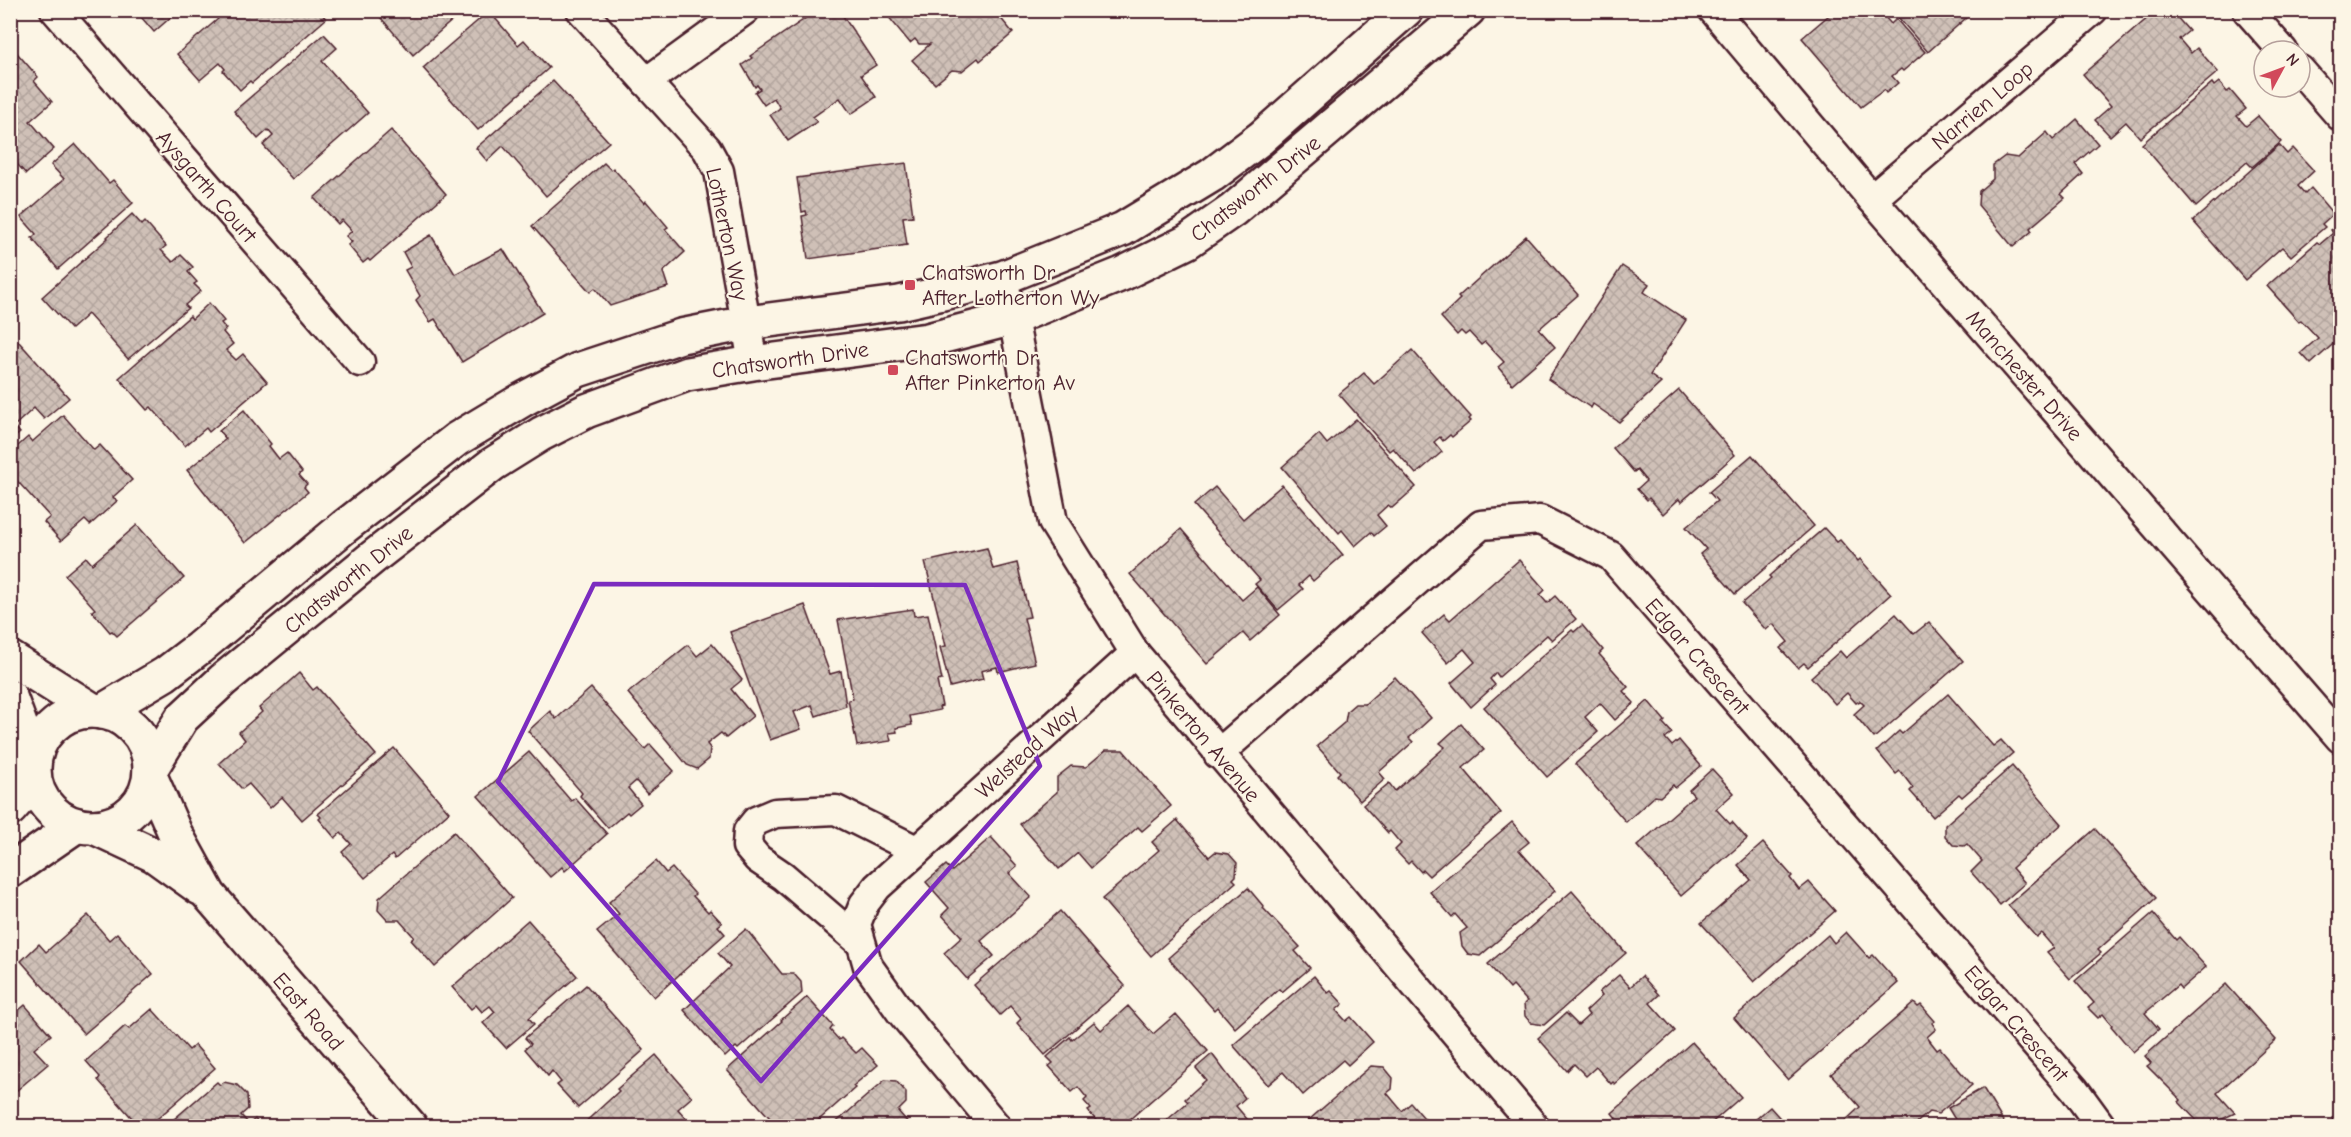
<svg xmlns="http://www.w3.org/2000/svg" width="2351" height="1137" font-family="'Comic Neue',sans-serif">
<style>
.building{fill:url(#building-cross-hatch);stroke:#4a1f2b;stroke-width:1.5}
.lines{fill:none;stroke-linecap:round;stroke-linejoin:round}
.street-casing{stroke:#4a1f2b;stroke-width:33}
.secondary-casing{stroke:#4a1f2b;stroke-width:38}
.street{stroke:#fcf5e5;stroke-width:28}
.secondary{stroke:#fcf5e5;stroke-width:33}
.marked{fill:none;stroke:#7b2cbf;stroke-width:4.5;stroke-linejoin:round}
.poi-dot{fill:#d1495b;stroke:#fcf5e5;stroke-width:2}
.labels{text-anchor:middle;stroke-width:4.5;stroke-linejoin:round;paint-order:stroke}
.street-label{font-size:22px;fill:#4a1f2b;stroke:#fcf5e5}
.poi-label{font-size:22px;fill:#4a1f2b;stroke:#fcf5e5;text-anchor:start}
</style>
<defs>
<pattern id="building-cross-hatch" width="8" height="8" patternUnits="userSpaceOnUse" patternTransform="scale(1.5)"><rect width="8" height="8" fill="#cfc0b7"/><path d="M0 0l8 8M0 8l8-8" fill="none" stroke="#b3a59e"/></pattern>
</defs>
<rect width="100%" height="100%" fill="#fcf5e5"/>
<filter id="ink" filterUnits="userSpaceOnUse"><feTurbulence type="fractalNoise" baseFrequency=".0167" numOctaves="2"/><feDisplacementMap in="SourceGraphic" scale="12" xChannelSelector="R" yChannelSelector="G"/><feConvolveMatrix kernelMatrix="1 2 1 2 8 2 1 2 1" color-interpolation-filters="sRGB"/></filter>
<g filter="url(#ink)">
<g class="building">
<path d="M135,10H179L154,32Z"/>
<path d="M211,10H319L326,19L252,83L250,81L240,90L223,71L225,69L220,63L200,80L177,54L218,19Z"/>
<path d="M374,10H464L413,55Z"/>
<path d="M818,10H839L876,65L861,75L876,97L851,114L840,98L813,117L817,122L788,141L770,115L780,108L774,98L764,105L755,92L760,89L757,85L755,87L742,65L752,58L750,56Z"/>
<path d="M883,10H994L1013,33L980,61L978,58L962,71L952,70L935,84L912,60L930,44H919L915,39L910,43Z"/>
<path d="M1009,10H1023L1015,17Z"/>
<path d="M1835,10H1879L1891,24L1896,19L1925,52L1903,71L1901,69L1892,76L1898,83L1886,93L1884,90L1861,107L1802,38Z"/>
<path d="M1905,10H1975L1928,52L1898,17Z"/>
<path d="M2157,10L2162,13L2167,10L2174,17L2175,15L2189,31L2179,39L2191,53L2197,48L2218,72L2140,138L2126,122L2110,136L2095,120L2111,106L2083,74Z"/>
<path d="M489,11L518,45L524,40L549,68L478,130L423,68Z"/>
<path d="M324,34L337,48L322,61L368,113L293,179L263,145L273,136L268,130L258,139L234,111Z"/>
<path d="M10,45L38,77L34,81L52,102L30,121L54,149L26,174L10,156Z"/>
<path d="M553,81L609,142L546,196L503,146L487,161L476,148Z"/>
<path d="M2219,82L2227,92L2230,90L2246,109L2237,116L2246,126L2258,116L2281,142L2252,167L2247,162L2196,207L2142,144L2212,83L2214,86Z"/>
<path d="M2077,119L2098,144L2075,164L2083,174L2061,194L2065,198L2030,228L2032,231L2013,247L1978,205L1979,191L1993,179V165L2005,156L2018,158L2047,132L2053,140Z"/>
<path d="M391,130L446,194L370,261L368,259L363,263L348,245L352,242L346,236L352,231L342,220L338,224L314,198Z"/>
<path d="M75,144L109,183L113,180L133,203L58,269L32,238L36,234L21,217L64,179L51,165Z"/>
<path d="M2279,145L2287,154L2293,148L2314,171L2298,186L2305,194L2311,188L2333,214L2322,224L2325,227L2291,256L2282,247L2245,280L2193,221Z"/>
<path d="M604,163L611,170L613,168L644,203L646,201L668,227L665,229L685,252L663,272L668,287L610,306L595,288L590,292L532,226Z"/>
<path d="M906,163L913,216L903,217L907,245L808,259L802,216L807,215L806,211L802,212L797,178Z"/>
<path d="M132,214L142,225L145,222L166,246L161,250L173,262L181,255L193,267L188,272L197,282L194,284L201,291L185,305L188,308L128,359L88,314L71,329L42,297L108,238L107,237Z"/>
<path d="M2340,222V338L2311,364L2301,353L2318,338L2301,320L2299,322L2267,286L2317,242L2320,244L2333,233L2331,230Z"/>
<path d="M431,235L455,274L503,249L543,313L462,362L435,319L430,322L416,300L420,296L405,270L411,267L403,252Z"/>
<path d="M1526,236L1578,295L1539,329L1555,347L1512,384L1498,367L1504,362L1485,342L1481,345L1469,332L1465,335L1461,331L1457,335L1441,317L1460,299L1458,297Z"/>
<path d="M1622,266L1649,284L1644,292L1686,320L1650,375L1661,383L1619,422L1593,404L1591,408L1548,379Z"/>
<path d="M209,303L224,321L221,323L226,329L223,332L233,344L226,350L236,360L243,354L267,382L209,432L206,428L185,446L151,407L147,410L119,378L190,316L192,319Z"/>
<path d="M10,332L69,398L44,419L34,408L14,426L20,433L10,441Z"/>
<path d="M1412,350L1471,417L1469,419L1471,421L1452,437L1450,435L1443,441L1440,437L1434,442L1442,452L1416,474L1393,448L1389,451L1339,394L1364,373L1374,384Z"/>
<path d="M1679,390L1735,455L1681,502L1679,499L1663,514L1649,498L1647,500L1637,489L1646,481L1637,470L1634,472L1613,448Z"/>
<path d="M244,410L271,444L269,446L279,459L287,453L302,472L299,475L307,484L304,487L308,492L245,543L187,470L226,439L219,431Z"/>
<path d="M63,415L94,450L100,445L132,480L113,497L117,501L90,525L85,520L61,541L44,522L50,517L10,473V453L28,437L32,442Z"/>
<path d="M1356,419L1416,487L1392,508L1388,505L1377,515L1386,526L1374,536L1371,532L1355,546L1342,530L1339,533L1282,467L1319,434L1327,444Z"/>
<path d="M1752,455L1814,526L1735,594L1700,554L1706,549L1686,527L1717,501L1709,492Z"/>
<path d="M1282,485L1343,555L1313,581L1309,576L1299,585L1303,589L1278,610L1255,584L1260,580L1194,505L1215,487L1243,519Z"/>
<path d="M137,525L184,578L117,636L112,631L110,632L92,611L95,609L65,575L86,557L92,564Z"/>
<path d="M1824,528L1837,542L1840,540L1858,561L1860,559L1891,594L1808,667L1804,663L1798,668L1780,648L1788,642L1773,624L1766,630L1742,603L1771,578L1769,576Z"/>
<path d="M1181,529L1242,600L1257,587L1280,615L1250,641L1243,633L1207,664L1130,574Z"/>
<path d="M987,548L993,569L1017,563L1030,617L1024,618L1035,663L998,672L997,667L981,671L983,679L950,687L940,647L946,646L925,562Z"/>
<path d="M1519,560L1545,590L1540,595L1547,603L1555,596L1576,619L1552,640L1547,635L1499,677L1496,673L1490,679L1495,685L1471,707L1451,683L1475,662L1464,649L1448,663L1422,633L1444,614L1450,620Z"/>
<path d="M805,605L830,674L841,671L846,706L816,716L812,705L794,712L801,729L770,740L730,632Z"/>
<path d="M913,609L914,616L928,614L942,680L937,681L942,706L939,707L940,710L910,716L912,725L896,728L897,732L889,733L891,741L857,746L848,700L853,699L838,620Z"/>
<path d="M1896,614L1914,634L1929,622L1963,661L1874,738L1854,714L1864,705L1860,701L1856,703L1847,693L1835,704L1811,677L1840,651L1846,658Z"/>
<path d="M1582,625L1603,650L1599,654L1628,687L1623,691L1634,703L1615,720L1600,703L1585,717L1598,732L1547,777L1484,707L1572,630L1574,632Z"/>
<path d="M712,644L742,680L731,689L753,716L726,738L721,733L707,744L710,748L709,759L697,769L687,765L628,693L688,645L697,656Z"/>
<path d="M299,673L313,690L317,687L376,755L302,820L282,797L270,808L249,784L242,789L219,763L245,740L239,732L262,712L259,708Z"/>
<path d="M1395,677L1431,718L1409,738L1413,742L1379,772L1385,779L1360,801L1337,775L1340,772L1317,746L1345,722L1347,711L1355,704H1365Z"/>
<path d="M591,688L645,749L650,744L674,771L647,794L636,781L628,788L641,804L629,814L627,812L608,828L580,796L582,793L528,731L550,711L556,719Z"/>
<path d="M1948,694L1993,746L2001,740L2013,753L1962,797L1959,794L1933,817L1910,791L1913,788L1900,771L1896,774L1877,751L1899,731L1902,734Z"/>
<path d="M1648,701L1665,721L1663,723L1672,733L1665,738L1672,746L1679,740L1701,766L1675,788L1673,785L1660,797L1655,796L1626,822L1575,764Z"/>
<path d="M1461,724L1484,750L1463,768L1501,813L1429,876L1423,870L1421,872L1411,861L1408,864L1395,850L1401,844L1390,831L1388,833L1363,805L1389,783L1395,791L1445,747L1440,743Z"/>
<path d="M394,748L449,812L395,859L392,855L365,878L342,852L351,844L341,833L335,838L319,819L321,817L318,814Z"/>
<path d="M1106,750H1123L1171,806L1142,831L1138,827L1091,868L1078,853L1059,869L1020,824L1057,792V777L1071,766L1086,767Z"/>
<path d="M529,752L571,801L575,798L607,834L565,871L562,867L550,877L478,796Z"/>
<path d="M2012,766L2062,824L2012,868L2025,883L2000,905L1971,872L1982,861L1967,844L1964,846L1953,845L1945,836V825Z"/>
<path d="M1712,769L1734,793L1716,809L1730,824L1732,822L1747,839L1681,896L1637,846L1694,796L1689,790Z"/>
<path d="M1177,820L1209,857L1215,852L1229,854L1237,863L1236,876L1233,879L1236,882L1151,956L1102,899L1159,850L1152,842Z"/>
<path d="M1512,822L1529,842L1519,850L1555,891L1480,956L1468,954L1462,946L1460,933L1467,928L1455,914L1452,917L1430,892Z"/>
<path d="M2095,829L2156,898L2098,950L2101,953L2070,979L2047,953L2054,948L2041,933L2036,937L2008,905Z"/>
<path d="M454,832L512,898L435,967L411,940L414,937L399,920H387L378,910L379,898Z"/>
<path d="M991,837L1017,866L1009,873L1031,897L981,941L994,956L967,979L944,953L962,937L942,915L949,908L926,882L946,865L952,871Z"/>
<path d="M1763,843L1792,876L1790,878L1799,890L1809,882L1835,911L1754,982L1701,923L1751,880L1738,865Z"/>
<path d="M656,861L666,873L672,868L695,894L693,896L708,912L710,910L722,923L718,926L725,934L654,997L597,932L619,914L609,902Z"/>
<path d="M1248,888L1264,907L1263,908L1300,947L1295,951L1310,968L1282,992L1279,989L1235,1028L1217,1007L1214,1010L1168,958Z"/>
<path d="M1572,891L1626,953L1544,1025L1531,1023L1525,1016L1524,1004L1527,1001L1513,986L1510,989L1488,964Z"/>
<path d="M1060,911L1125,986L1045,1055L1017,1023L1021,1019L1010,1006L1000,1015L974,985Z"/>
<path d="M2153,913L2176,940L2179,937L2206,967L2181,989L2178,985L2145,1013L2159,1029L2133,1052L2111,1026L2112,1025L2103,1014L2098,1018L2088,1008L2094,1003L2075,981Z"/>
<path d="M88,915L109,940L117,933L153,974L84,1034L21,961L39,944L46,952Z"/>
<path d="M528,920L577,976L529,1018L534,1024L506,1048L483,1023L495,1012L490,1006L482,1012L476,1005L471,1009L452,987Z"/>
<path d="M746,929L782,974H794L801,982L802,993L738,1049L736,1047L725,1057L684,1010L730,967L718,953Z"/>
<path d="M1846,932L1869,958L1873,955L1898,983L1788,1080L1734,1018L1828,935L1834,943Z"/>
<path d="M1619,975L1630,987L1642,976L1659,995L1650,1003L1675,1031L1615,1084L1613,1082L1611,1084L1596,1067L1586,1076L1574,1064L1567,1071L1538,1038L1566,1013L1578,1025L1589,1015L1586,1011L1602,996L1599,992Z"/>
<path d="M1314,976L1328,993L1331,991L1343,1004L1336,1010L1346,1021L1351,1017L1373,1042L1348,1065L1343,1060L1303,1095L1283,1072L1268,1085L1233,1045Z"/>
<path d="M2226,984L2276,1040L2217,1093L2235,1113L2208,1126L2205,1122L2201,1125L2179,1102L2181,1100L2147,1066L2151,1063L2145,1056Z"/>
<path d="M586,985L644,1050L578,1108L557,1085L561,1082L552,1071L548,1076L525,1049L531,1044L525,1038Z"/>
<path d="M807,997L833,1026L830,1030L839,1040L841,1038L856,1053L862,1048L878,1065L853,1086L855,1088L812,1126H777L727,1070L782,1021L781,1020Z"/>
<path d="M10,1003L18,1011L25,1005L51,1035L34,1049L48,1064L10,1096Z"/>
<path d="M1914,1003L1918,1007L1921,1005L1935,1021L1932,1023L1936,1029L1927,1037L1937,1050L1940,1048L1972,1085L1938,1114L1929,1112L1913,1126H1850L1845,1121L1860,1107L1831,1074Z"/>
<path d="M1128,1006L1153,1034L1176,1014L1208,1051L1122,1126H1101L1088,1111L1091,1109L1084,1101L1087,1098L1078,1087L1072,1092L1049,1066L1053,1063L1047,1057L1070,1037L1072,1040L1094,1022L1101,1030Z"/>
<path d="M152,1009L189,1050L195,1045L215,1068L149,1126H139L98,1080L100,1077L86,1061L125,1026L129,1029Z"/>
<path d="M1692,1042L1741,1097L1708,1126H1619L1613,1120L1616,1118L1612,1113Z"/>
<path d="M1212,1054L1245,1098L1236,1106L1253,1126H1160L1188,1102L1185,1099L1206,1080L1196,1068Z"/>
<path d="M656,1055L692,1097L678,1109L693,1126H581L619,1091L617,1089Z"/>
<path d="M1371,1066L1384,1067L1393,1078L1392,1089L1387,1093L1402,1111L1411,1103L1431,1126H1302Z"/>
<path d="M885,1080L896,1081L906,1092V1103L898,1111L911,1126H832Z"/>
<path d="M217,1082L220,1085L224,1082L237,1085L247,1095L248,1109L241,1115L249,1124L255,1119L261,1126H166Z"/>
<path d="M1983,1088L2006,1126H1959L1948,1108Z"/>
<path d="M1770,1107L1787,1126H1748Z"/>
<path d="M2340,1114V1126H2335L2332,1118Z"/>
</g>
<g class="lines">
<defs>
<g id="street">
<path d="M55,10L360,362"/>
<path d="M581,10L707,149L719,171L753,363"/>
<path d="M1713,10L1872,199L2340,738"/>
<path d="M2247,10L2283,51"/>
<path d="M2300,70L2340,116"/>
<path d="M646,82L745,10"/>
<path d="M1872,199L2093,10"/>
<path d="M1002,278L1013,318L1053,522L1135,653L1534,1126"/>
<path d="M1218,754L1481,525L1540,520L1611,556L2074,1089L2101,1126"/>
<path d="M861,943L783,876L758,859L747,846L748,831L756,821L775,813L836,810L916,850"/>
<path d="M996,1126L900,1011L868,966L856,924L864,904L877,887L1135,653"/>
</g>
<g id="secondary">
<path d="M10,658L94,711"/>
<path d="M10,697L34,762"/>
<circle cx="92" cy="769" r="58"/>
<path d="M101,712L165,674L199,648L344,527L457,439L522,400L578,370L681,336L747,323L899,303L952,291L1002,278L1123,229L1212,175L1261,138L1406,10"/>
<path d="M150,770L182,718L223,680L372,558L493,464L541,434L586,411L687,374L753,363L928,340L1013,318L1122,274L1187,242L1233,210L1468,10"/>
<path d="M150,776L175,833L209,895L410,1126"/>
<path d="M10,809L34,782"/>
<path d="M94,827L154,855L200,888"/>
<path d="M10,871L77,825"/>
</g>
</defs>
<use href="#street" class="street-casing"/>
<use href="#secondary" class="secondary-casing"/>
<use href="#street" class="street"/>
<use href="#secondary" class="secondary"/>
</g>
</g>
<path class="marked" d="M594,584L965,585L1040,766L761,1081L498,782Z"/>
<g class="poi-dot">
<rect x="904" y="279" width="12" height="12" rx="3"/>
<rect x="887" y="364" width="12" height="12" rx="3"/>
</g>
<g class="labels">
<g class="street-label">
<text transform="translate(1982 105) rotate(-40)" y="8">Narrien Loop</text>
<text transform="translate(207 186) rotate(49)" y="8">Aysgarth Court</text>
<text transform="translate(1255 188) rotate(-38)" y="8">Chatsworth Drive</text>
<text transform="translate(728 234) rotate(78)" y="8">Lotherton Way</text>
<text transform="translate(790 359) rotate(-8)" y="8">Chatsworth Drive</text>
<text transform="translate(2025 375) rotate(49)" y="8">Manchester Drive</text>
<text transform="translate(348 579) rotate(-39)" y="8">Chatsworth Drive</text>
<text transform="translate(1698 656) rotate(49)" y="8">Edgar Crescent</text>
<text transform="translate(1204 736) rotate(50)" y="8">Pinkerton Avenue</text>
<text transform="translate(1026 751) rotate(-42)" y="8">Welstead Way</text>
<text transform="translate(309 1011) rotate(49)" y="8">East Road</text>
<text transform="translate(2017 1023) rotate(49)" y="8">Edgar Crescent</text>
</g>
<g class="poi-label">
<text x="922" y="280">Chatsworth Dr<tspan x="922" dy="25">After Lotherton Wy</tspan></text>
<text x="905" y="365">Chatsworth Dr<tspan x="905" dy="25">After Pinkerton Av</tspan></text>
</g>
</g>
<rect width="2351" height="1137" fill="none" stroke="#fcf5e5" stroke-width="36"/>
<rect x="18" y="18" width="2315" height="1101" fill="none" stroke="#4a1f2b" stroke-width="2" filter="url(#ink)"/>
<g transform="translate(2282 69) rotate(49)"><circle r="28" fill="#fcf5e5" stroke="#b59f9b" stroke-width="1.5"/>
<path d="M0-4.5L10 22L0 15L-10 22Z" fill="#d1495b"/>
<text y="-9" font-size="16" font-weight="bold" text-anchor="middle" fill="#4a1f2b">N</text>
</g>
</svg>
